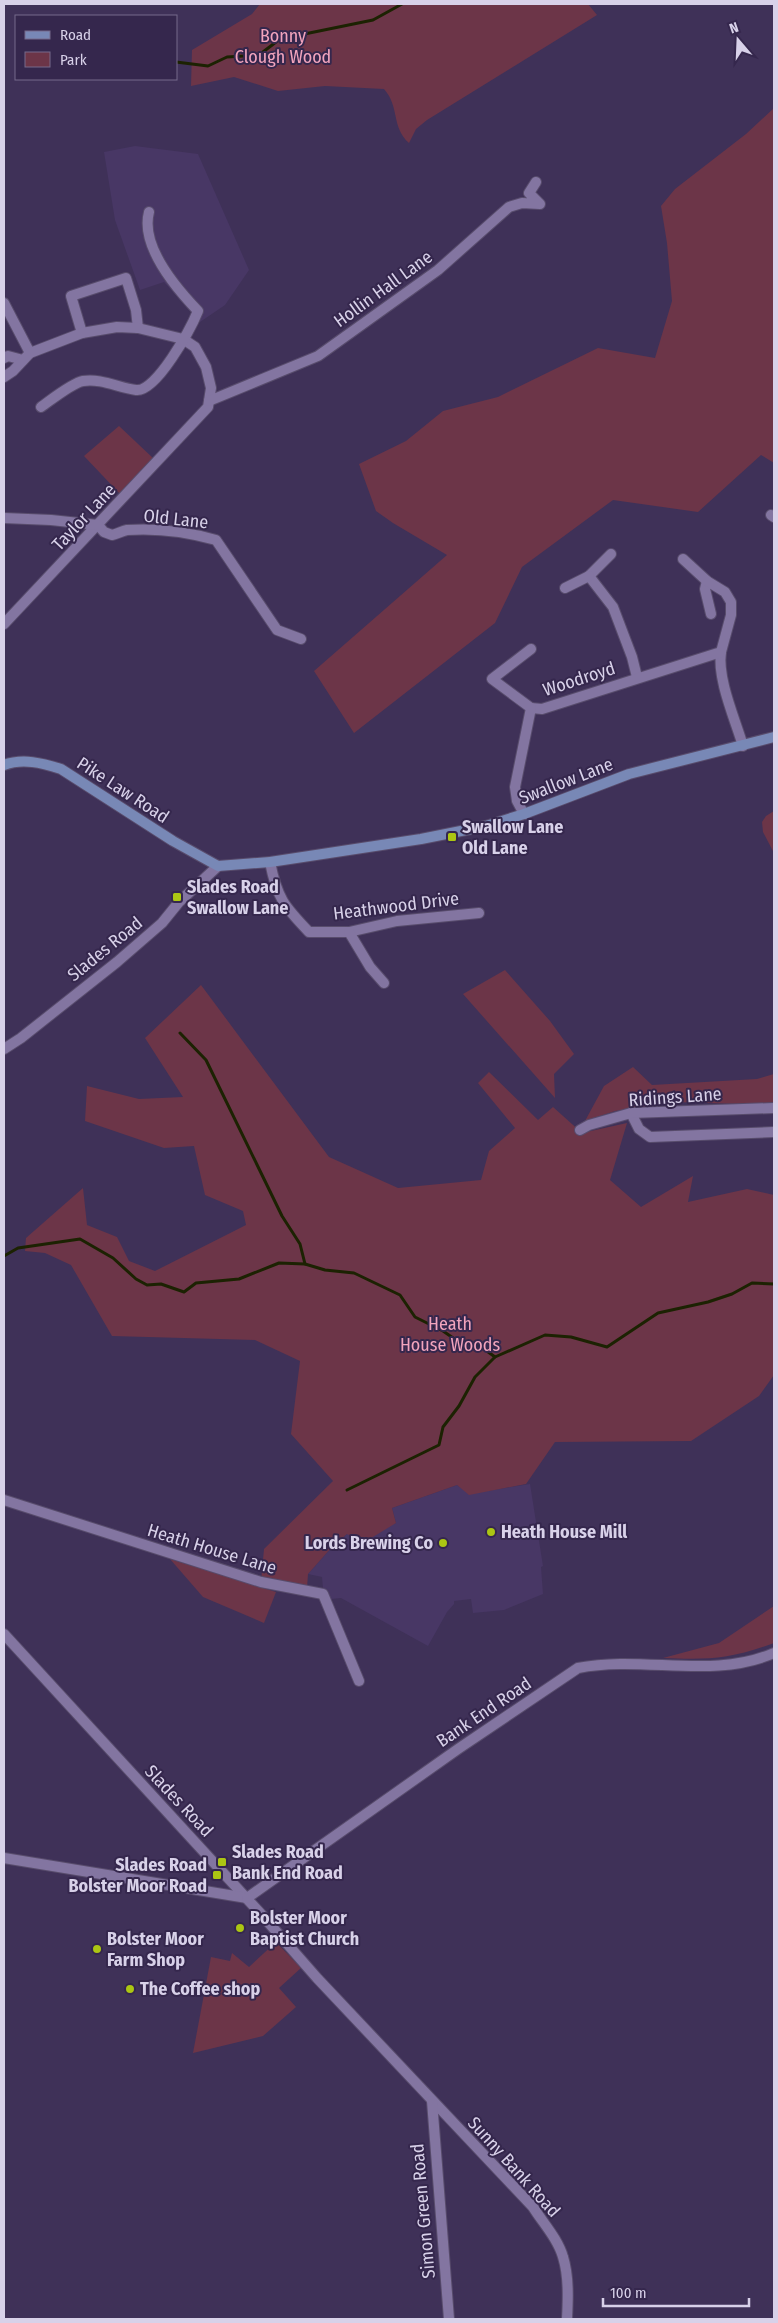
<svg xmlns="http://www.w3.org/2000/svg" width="778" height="2323" font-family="'Fira Sans Condensed',sans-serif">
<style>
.built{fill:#483765}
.green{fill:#6c3548}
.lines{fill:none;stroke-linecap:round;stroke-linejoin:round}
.stream{stroke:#1c2202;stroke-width:3}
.street-casing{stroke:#584c6c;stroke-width:12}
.secondary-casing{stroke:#584c6c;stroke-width:12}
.street{stroke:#8375a1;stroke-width:10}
.secondary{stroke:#7888b6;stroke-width:10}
.poi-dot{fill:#acc613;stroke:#35274d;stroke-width:2}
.labels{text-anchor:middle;stroke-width:4;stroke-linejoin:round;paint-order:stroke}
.park-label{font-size:18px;fill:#f2a4bd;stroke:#35274d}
.street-label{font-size:18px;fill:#d8d1e9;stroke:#35274d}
.poi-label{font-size:18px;font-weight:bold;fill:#d8d1e9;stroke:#35274d;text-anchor:start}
</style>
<rect width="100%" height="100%" fill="#3f3158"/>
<g class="built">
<path d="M135,146L198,154L249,270L225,305L200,322L164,282L140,290L115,220L104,152Z"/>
<path d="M530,1484L543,1566L541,1567L543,1594L504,1610L473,1613L471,1599L454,1601V1604L447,1612L428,1646L341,1598L331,1599L323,1588L322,1577L308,1574L332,1547L347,1534L396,1523L392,1508L457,1485L469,1494Z"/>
</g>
<g class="green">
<path d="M260,4H588L597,15L427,120L416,129L409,143C391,127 400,107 384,89L325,86L278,91L234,77L191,86L192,50L252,14Z"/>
<path d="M774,108V463L761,455L698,512L613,500L522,567L495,623L354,733L314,671L447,555L393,523L376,511L359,464L406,441L443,411L498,397L598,348L655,358L672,301L667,243L661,206L675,189L746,134Z"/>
<path d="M119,426L154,459L121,495L84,456Z"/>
<path d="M774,811V853L763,832L762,822L766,816Z"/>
<path d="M505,970L550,1021L574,1054L554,1074L555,1098L463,994Z"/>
<path d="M201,985L329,1157L398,1188L481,1180L489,1151L515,1128L478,1083L489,1072L538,1120L553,1107L582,1133L627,1123L610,1180L641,1207L693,1176L688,1202L747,1189L774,1195V1375L759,1396L691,1441L555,1442L526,1484L469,1495L457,1485L392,1508L396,1523L363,1543L347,1534L332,1547L308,1574L307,1588L261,1582L264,1549L333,1481L291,1434L300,1361L255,1340L112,1336L71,1265L45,1253L25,1251L26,1238L83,1188L87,1225L117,1237L129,1261L155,1271L246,1225L243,1211L205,1195L194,1146L164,1148L85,1121L87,1086L139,1099L183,1097L145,1038Z"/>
<path d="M633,1067L652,1085L757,1079L774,1074V1105L675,1102L615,1111L585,1121L604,1086Z"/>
<path d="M170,1559L276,1592L264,1623L203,1597Z"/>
<path d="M774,1606V1643C730,1659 709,1660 663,1658L719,1643Z"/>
<path d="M276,1942L301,1968L279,1988L296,2007L263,2036L193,2053L211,1957L230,1961L232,1953L249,1967Z"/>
</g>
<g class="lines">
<g class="stream">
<path d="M176,62L208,66L227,57L259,55L280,39L373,20L402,4"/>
<path d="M180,1033L206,1060L282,1216L300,1244L305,1264"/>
<path d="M4,1256L18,1248L80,1239L113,1258L136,1279L147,1285L161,1284L184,1292L196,1283L239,1279L279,1263L305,1264L325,1270L354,1273L400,1295L415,1317L443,1331L456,1340L480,1346L495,1357L545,1335L571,1337L607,1347L658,1313L708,1302L732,1294L752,1283L774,1284"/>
<path d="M347,1490L439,1445L443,1427L459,1406L475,1377L495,1357"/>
</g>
<defs>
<g id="street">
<path d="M4,303L30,353"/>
<path d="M82,333L71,296L126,278L136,310L138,328"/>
<path d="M4,358L8,356L23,360"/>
<path d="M4,377L13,371L30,353L82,333L117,327L138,328L183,339L195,347L206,367L211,388L208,407L4,624"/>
<path d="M209,401L318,356L438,270L509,207L522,203L540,204L529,193L536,182"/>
<path d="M41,407C51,400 72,383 83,381C101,378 119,388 136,390C156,393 191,328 198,311C176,288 140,246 149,212"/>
<path d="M771,515L774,517"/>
<path d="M4,518L51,520L98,525L104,532L112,535C117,534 122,531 127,530C156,528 188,532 216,540L277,630L301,639"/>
<path d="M611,554L589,576L613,607L632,657L637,677"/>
<path d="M707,581L705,589L711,614"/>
<path d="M565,588L589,576"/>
<path d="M721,652C717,679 735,719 743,746"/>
<path d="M531,708L542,709L721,652L731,615V602L725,592L707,581L683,559"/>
<path d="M524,814L517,801L515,787L531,708L492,679L531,649"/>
<path d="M270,862C277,898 284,906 309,932H349L397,921L479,913"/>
<path d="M349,932L370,967L384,983"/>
<path d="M4,1049L21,1038L117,962L162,923L179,902L218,866"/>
<path d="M631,1113L639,1129L650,1137L774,1132"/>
<path d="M580,1130L589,1125L631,1113L774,1108"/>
<path d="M4,1500L261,1582L323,1594L359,1681"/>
<path d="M4,1634L261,1914L317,1978L533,2207C543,2223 558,2239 563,2257C569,2276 568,2300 567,2319"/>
<path d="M4,1858L247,1898"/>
<path d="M247,1898L458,1749L578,1668C644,1655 712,1680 774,1653"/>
<path d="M432,2101L449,2319"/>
</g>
<path id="secondary" d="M4,765C23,758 42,763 61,769L173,841L218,866L270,862L421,839L486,826L524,814L629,774L774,737"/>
</defs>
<use href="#street" class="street-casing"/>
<use href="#secondary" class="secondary-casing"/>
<use href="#street" class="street"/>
<use href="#secondary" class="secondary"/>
</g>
<g class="poi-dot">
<rect x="447" y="832" width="10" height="10" rx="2.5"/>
<rect x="172" y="892" width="10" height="10" rx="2.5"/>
<circle cx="491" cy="1532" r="5"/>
<circle cx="443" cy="1543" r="5"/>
<rect x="217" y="1857" width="10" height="10" rx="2.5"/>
<rect x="212" y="1870" width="10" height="10" rx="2.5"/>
<circle cx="240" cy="1928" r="5"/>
<circle cx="97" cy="1949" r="5"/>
<circle cx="130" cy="1989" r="5"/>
</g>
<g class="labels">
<g class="park-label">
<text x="283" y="42">Bonny<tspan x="283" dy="21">Clough Wood</tspan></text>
<text x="450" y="1330">Heath<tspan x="450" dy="21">House Woods</tspan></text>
</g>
<g class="street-label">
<text transform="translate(383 289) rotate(-36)" y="6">Hollin Hall Lane</text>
<text transform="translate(84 517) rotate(-47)" y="6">Taylor Lane</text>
<text transform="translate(176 519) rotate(6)" y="6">Old Lane</text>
<text transform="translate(579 679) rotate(-18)" y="6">Woodroyd</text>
<text transform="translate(566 781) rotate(-21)" y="6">Swallow Lane</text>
<text transform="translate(123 790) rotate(33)" y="6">Pike Law Road</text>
<text transform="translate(396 906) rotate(-7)" y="6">Heathwood Drive</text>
<text transform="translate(105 949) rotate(-39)" y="6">Slades Road</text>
<text transform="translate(675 1097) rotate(-4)" y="6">Ridings Lane</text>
<text transform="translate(212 1549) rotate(17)" y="6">Heath House Lane</text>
<text transform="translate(484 1712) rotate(-34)" y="6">Bank End Road</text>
<text transform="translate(179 1801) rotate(47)" y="6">Slades Road</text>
<text transform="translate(514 2167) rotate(48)" y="6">Sunny Bank Road</text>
<text transform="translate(423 2211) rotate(-95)" y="6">Simon Green Road</text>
</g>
<g class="poi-label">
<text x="462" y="833">Swallow Lane<tspan x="462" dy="21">Old Lane</tspan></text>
<text x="187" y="893">Slades Road<tspan x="187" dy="21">Swallow Lane</tspan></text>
<text x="501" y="1538">Heath House Mill</text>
<text x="433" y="1549" text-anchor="end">Lords Brewing Co</text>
<text x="232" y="1858">Slades Road<tspan x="232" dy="21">Bank End Road</tspan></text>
<text x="207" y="1871" text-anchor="end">Slades Road<tspan x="207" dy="21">Bolster Moor Road</tspan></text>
<text x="250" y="1924">Bolster Moor<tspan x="250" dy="21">Baptist Church</tspan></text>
<text x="107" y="1945">Bolster Moor<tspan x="107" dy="21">Farm Shop</tspan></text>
<text x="140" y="1995">The Coffee shop</text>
</g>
</g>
<rect width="778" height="2323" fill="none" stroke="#d8d1e9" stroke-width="10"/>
<rect x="15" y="15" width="162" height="65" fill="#35274d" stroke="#766b8b"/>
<rect x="25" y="31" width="25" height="8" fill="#7888b6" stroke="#766b8b"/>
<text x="60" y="40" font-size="15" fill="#d8d1e9">Road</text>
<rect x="25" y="52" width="25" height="15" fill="#6c3548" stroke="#766b8b"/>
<text x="60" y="65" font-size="15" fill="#d8d1e9">Park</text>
<g transform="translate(738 40) rotate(341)" stroke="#35274d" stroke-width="4" paint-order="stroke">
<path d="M0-4L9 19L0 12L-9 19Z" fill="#d8d1e9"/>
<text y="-8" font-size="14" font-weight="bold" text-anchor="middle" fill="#d8d1e9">N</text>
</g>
<path d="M603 2298v8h146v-8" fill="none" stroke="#d8d1e9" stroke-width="2.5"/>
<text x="610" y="2298" font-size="15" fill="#d8d1e9" stroke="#35274d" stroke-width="4" paint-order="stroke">100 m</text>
</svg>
